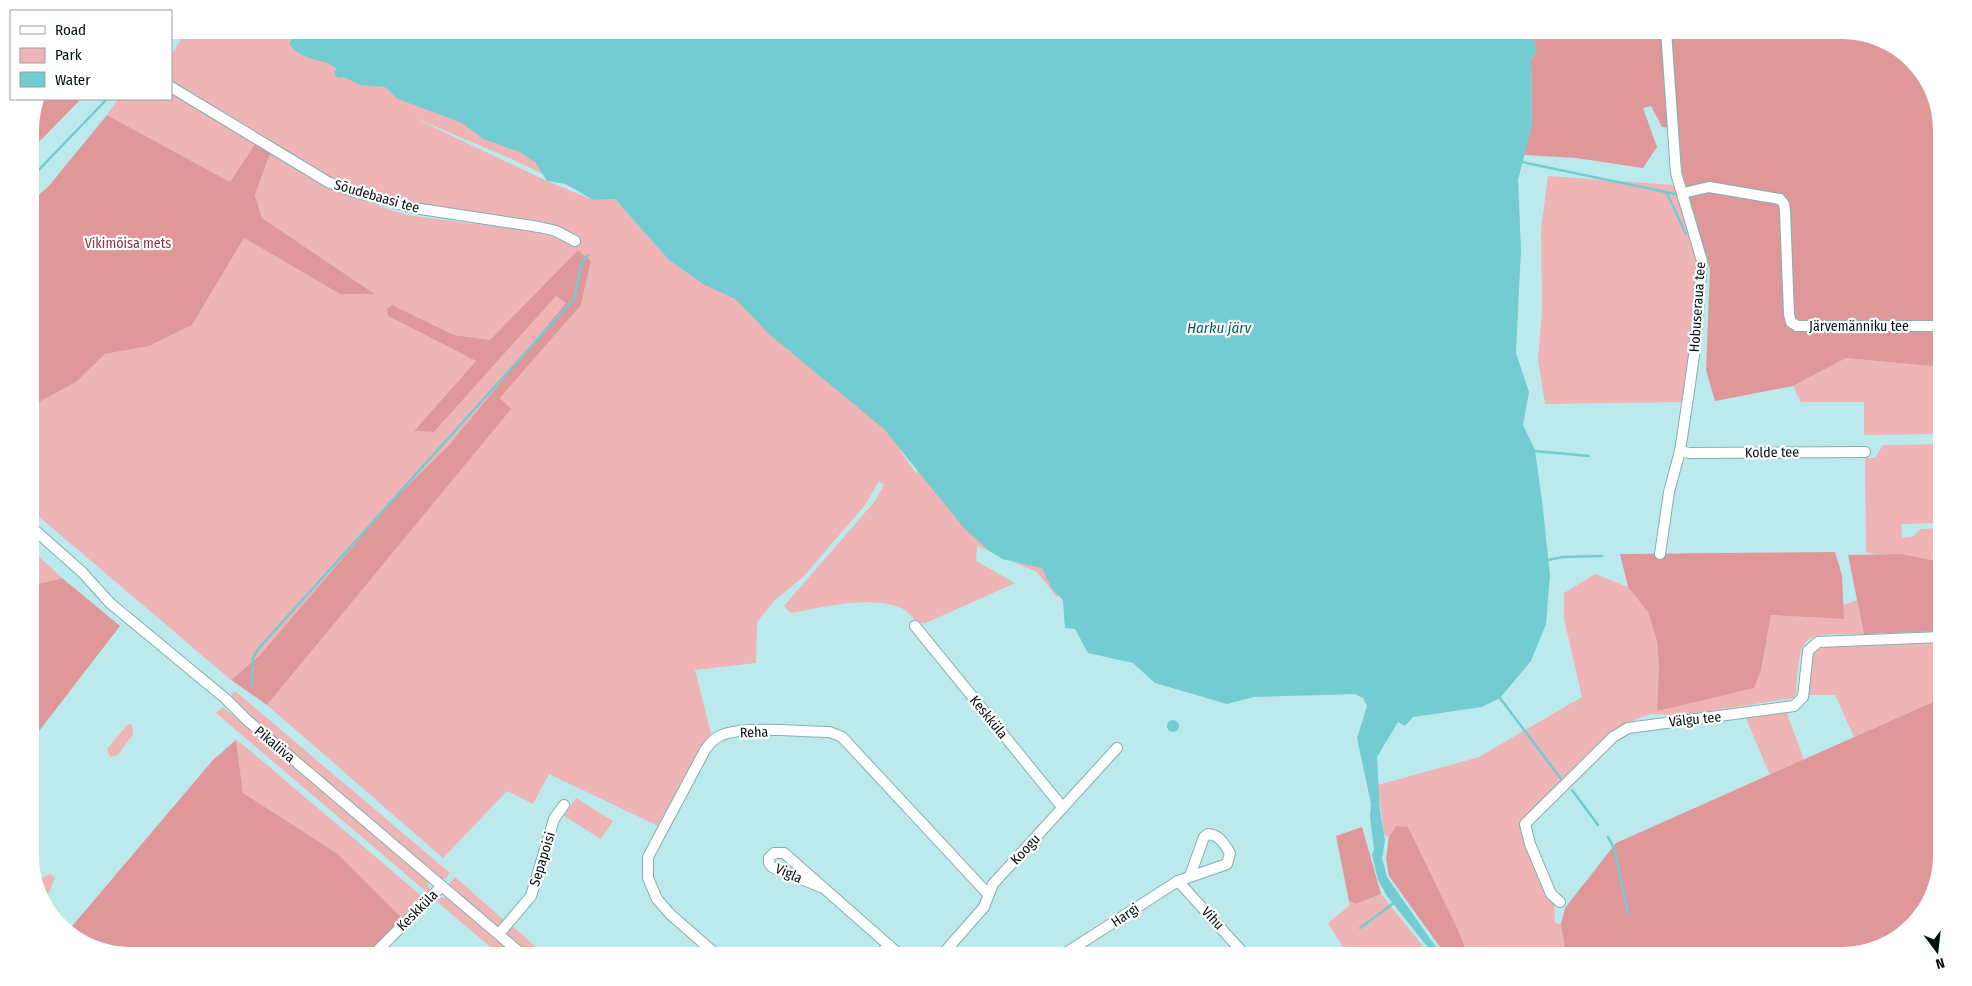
<svg xmlns="http://www.w3.org/2000/svg" width="1972" height="986" font-family="'Fira Sans Condensed',sans-serif">
<style>
.green{fill:#efb4b5}
.forest{fill:#df9799}
.water{fill:#72ccd2}
.lines{fill:none;stroke-linecap:round;stroke-linejoin:round}
.stream{stroke:#72ccd2;stroke-width:2.5}
.minor-casing{stroke:#82afb1;stroke-width:12}
.minor{stroke:#fff;stroke-width:10}
.labels{text-anchor:middle;stroke-width:4.5;stroke-linejoin:round;paint-order:stroke}
.street-label{font-size:14px;fill:#021112;stroke:#fff}
.park-label{font-size:14px;fill:#8c363e;stroke:#fff}
.water-label{font-size:15px;font-style:italic;fill:#06595e;stroke:#fff}
</style>
<rect width="100%" height="100%" fill="#bceaec"/>
<g class="green">
<path d="M186,30H281L293,36L295,32L336,68L334,75L371,49L618,195L592,197L507,157L410,116L547,181L593,200L615,199L669,260L703,284L685,268L817,349L915,466L899,449L916,473L923,464L1022,528L1063,594L1057,597L1037,572L977,546L976,561L1015,583L926,623H918C913,619 907,610 901,608C871,595 822,607 791,613L784,606L875,501L884,485L879,481L866,504L803,577L774,601L757,622L756,663L695,670L711,733L658,826L549,774L533,804L507,791L443,858L267,705L510,409L499,399L581,305L591,261L577,251L490,340L454,335L392,305L388,316L476,361L414,431L434,432L556,296L567,303L449,445L389,504L260,655L231,680L30,509V407L76,382L105,354L149,346L192,325L244,238L340,294L374,293L262,218L255,195L271,151L324,187L406,215L531,231L568,241L572,234L385,198L328,177L171,83V56Z"/>
<path d="M1755,30H1827L1755,35Z"/>
<path d="M176,93L257,141L230,182L107,115L118,99H171V96Z"/>
<path d="M1548,176L1674,185L1698,260L1685,402L1545,404L1538,359L1542,311L1541,229Z"/>
<path d="M1846,358L1942,367V434L1864,435V402H1801L1793,386Z"/>
<path d="M1942,444V523L1901,524L1902,538L1912,537L1921,529L1942,528V562L1901,554H1875L1866,552L1865,458H1875L1883,445Z"/>
<path d="M30,548L62,578L30,586Z"/>
<path d="M1595,574L1628,587L1648,612L1657,642L1659,668L1657,710L1761,670L1771,615L1844,619L1843,605L1857,600L1864,634C1802,635 1801,628 1796,693L1793,698L1705,712L1672,715L1650,714L1634,720L1632,724L1526,819L1554,903L1555,923L1561,924L1566,956H1468L1459,932L1408,828L1397,826L1389,837L1384,835L1378,785L1479,757L1582,697L1564,619V593Z"/>
<path d="M1942,642V698L1854,737L1835,695H1806L1809,660L1816,647Z"/>
<path d="M235,691L450,873L445,879H440L263,727L231,695Z"/>
<path d="M223,707L426,880L430,888L429,894L216,713Z"/>
<path d="M1786,711L1804,760L1770,775L1745,716Z"/>
<path d="M128,724L132,725L133,734L118,755L110,757L107,749Z"/>
<path d="M236,740L247,748L424,898L403,919L338,854L243,793Z"/>
<path d="M576,798L613,821L601,839L564,816Z"/>
<path d="M51,874L55,878L44,904L36,880Z"/>
<path d="M455,877L506,922L497,927L448,885Z"/>
<path d="M1381,894L1426,950L1434,956H1349L1328,923L1349,906V901L1356,904Z"/>
<path d="M442,897L450,899L517,956H501L435,900Z"/>
<path d="M510,924L538,949L533,954L527,953L507,936L506,933Z"/>
</g>
<g class="forest">
<path d="M1605,30H1728L1730,33L1740,34V30H1754L1755,35L1842,30L1886,40L1925,75L1942,123V367L1846,358L1793,386L1715,401L1706,370L1710,269L1682,172L1678,129L1662,127L1651,106L1643,108L1657,147L1643,168L1576,158L1524,155L1532,125L1531,61L1536,51L1533,33Z"/>
<path d="M36,99H81L30,151V123Z"/>
<path d="M107,115L230,182L257,141L271,151L255,195L262,218L375,294H340L244,238L192,325L149,346L105,354L76,382L30,407V202L48,187Z"/>
<path d="M578,250L591,261L581,305L500,398L511,409L267,705L231,680L260,655L389,504L449,445L566,303L556,296L434,432L414,431L476,361L388,316L387,309L392,305L454,335L490,340Z"/>
<path d="M1835,552L1842,575L1844,619L1771,615L1761,670L1754,688L1657,711L1659,668L1657,642L1648,612L1628,587L1620,554Z"/>
<path d="M1901,554L1942,562V631L1864,634L1848,555Z"/>
<path d="M62,578L120,626L39,731L30,723V586Z"/>
<path d="M1942,698V856L1932,900L1897,939L1843,956H1566L1561,924L1565,908L1616,843Z"/>
<path d="M236,740L243,793L338,854L403,919L366,956H130L86,946L68,931L213,760Z"/>
<path d="M1396,826L1408,827L1459,932L1468,956H1454L1440,947L1389,876L1386,859L1389,837Z"/>
<path d="M1362,827L1381,894L1356,904L1349,901L1336,836Z"/>
</g>
<g class="water">
<path d="M290,30H1533L1536,51L1531,61L1532,125L1518,180L1521,249L1516,353L1529,392L1523,425L1535,450L1542,501L1550,575L1546,624L1531,661L1500,698L1482,707L1413,717L1405,726L1398,722L1377,757L1380,811L1385,840L1382,858L1387,877L1431,940L1438,949L1450,956H1442L1430,950L1387,896L1378,880L1372,855L1374,849L1370,816L1371,804L1357,738L1367,706L1363,698L1355,694L1254,697L1227,704L1155,683L1133,663L1088,653L1075,629L1065,628L1063,600L1052,589L1042,568L1002,559L987,549L963,527L884,429L770,335L735,299L703,284L669,260L615,199L593,200L566,184L547,181L536,163L520,152L483,139L462,123L398,99L385,87L360,85L344,77L339,78L334,75L336,68C318,56 304,63 289,44L295,33Z"/>
<circle cx="1173" cy="726" r="6"/>
</g>
<g class="lines">
<g class="stream">
<path d="M1522,162L1675,194"/>
<path d="M30,179L107,99"/>
<path d="M1667,193L1686,234"/>
<path d="M1535,451L1589,456"/>
<path d="M1548,560L1562,557L1602,556"/>
<path d="M252,686L253,658L259,648L574,299L582,262L588,255"/>
<path d="M1500,698L1561,779"/>
<path d="M1572,790L1598,825"/>
<path d="M1608,837L1614,848L1628,913"/>
<path d="M1360,928L1395,902"/>
</g>
<defs>
<g id="minor">
<path d="M171,87L328,182L355,192L414,208L539,227L556,231L575,241"/>
<path d="M1683,193L1709,187L1780,199L1784,204L1785,211L1789,314L1791,322L1797,326H1942"/>
<path d="M1680,451L1689,453L1865,452"/>
<path d="M30,526L82,572L110,603L226,699L247,720L524,956"/>
<path d="M1660,554L1669,492L1680,451L1689,391L1695,348L1702,261L1676,173L1666,30"/>
<path d="M915,626L1063,808"/>
<path d="M1178,881L1246,956"/>
<path d="M821,887L772,867L769,863V858L774,853H784L901,956"/>
<path d="M1560,902L1551,894L1530,844L1525,824L1613,737L1628,728L1794,706L1803,697L1808,651L1818,642L1942,637"/>
<path d="M499,934L531,896L554,819L564,805"/>
<path d="M372,956L442,886"/>
<path d="M718,956L670,914L657,899L648,878V857L705,750C709,744 714,738 722,735C745,725 803,732 830,732L842,737L988,894"/>
<path d="M878,956L889,945"/>
<path d="M941,956L984,907L993,884L1117,748"/>
<path d="M1061,956L1178,881L1227,864L1230,853C1224,844 1220,835 1208,834L1204,837L1190,876"/>
</g>
</defs>
<use href="#minor" class="minor-casing"/>
<use href="#minor" class="minor"/>
</g>
<g class="labels">
<g class="street-label">
<text transform="translate(377 196) rotate(16)" y="5">Sõudebaasi tee</text>
<text transform="translate(1697 307) rotate(-86)" y="5">Hobuseraua tee</text>
<text x="1859" y="331">Järvemänniku tee</text>
<text transform="translate(1772 452) rotate(-1)" y="5">Kolde tee</text>
<text transform="translate(989 717) rotate(51)" y="5">Keskküla</text>
<text transform="translate(1695 719) rotate(-6)" y="5">Välgu tee</text>
<text transform="translate(754 732) rotate(-2)" y="5">Reha</text>
<text transform="translate(275 744) rotate(40)" y="5">Pikaliiva</text>
<text transform="translate(1025 849) rotate(-47)" y="5">Koogu</text>
<text transform="translate(542 859) rotate(-73)" y="5">Sepapoisi</text>
<text transform="translate(789 873) rotate(24)" y="5">Vigla</text>
<text transform="translate(417 910) rotate(-45)" y="5">Keskküla</text>
<text transform="translate(1125 915) rotate(-34)" y="5">Hargi</text>
<text transform="translate(1213 918) rotate(47)" y="5">Vihu</text>
</g>
<g class="park-label">
<text x="128" y="248">Vikimõisa mets</text>
</g>
<g class="water-label">
<text x="1219" y="333">Harku järv</text>
</g>
</g>
<path d="M0 0H1972V986H0ZM130 39H1842A91 91 0 0 1 1933 130V856A91 91 0 0 1 1842 947H130A91 91 0 0 1 39 856V130A91 91 0 0 1 130 39Z" fill="#fff" fill-rule="evenodd"/>
<rect x="10" y="10" width="162" height="90" fill="#ffffff" stroke="#9aa0a0"/>
<rect x="20" y="26" width="25" height="8" fill="#ffffff" stroke="#9aa0a0"/>
<text x="55" y="35" font-size="15" fill="#021112">Road</text>
<rect x="20" y="48" width="25" height="15" fill="#efb4b5" stroke="#9aa0a0"/>
<text x="55" y="60" font-size="15" fill="#021112">Park</text>
<rect x="20" y="72" width="25" height="15" fill="#72ccd2" stroke="#9aa0a0"/>
<text x="55" y="85" font-size="15" fill="#021112">Water</text>
<g transform="translate(1937 951) rotate(165)" stroke="#ffffff" stroke-width="4" paint-order="stroke">
<path d="M0-4L9 19L0 12L-9 19Z" fill="#021112"/>
<text y="-8" font-size="14" font-weight="bold" text-anchor="middle" fill="#021112">N</text>
</g>
</svg>
